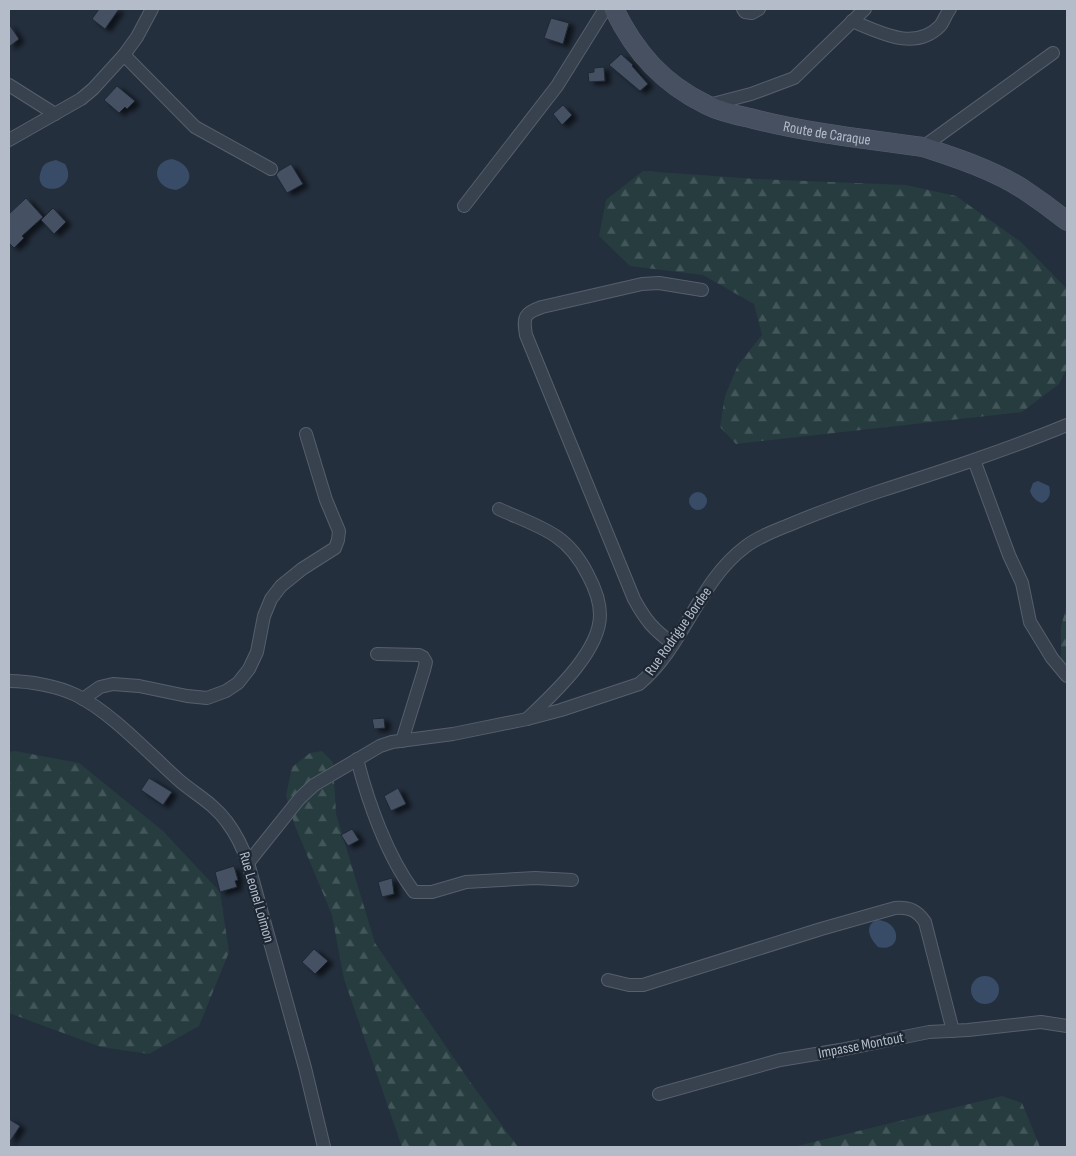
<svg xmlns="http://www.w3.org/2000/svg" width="1076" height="1156" font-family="'Sofia Sans Condensed',sans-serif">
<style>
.forest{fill:url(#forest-firs)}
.water{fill:#394c67}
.building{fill:#455162;stroke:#1f2835;filter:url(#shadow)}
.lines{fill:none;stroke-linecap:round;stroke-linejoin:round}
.street-casing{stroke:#565f6c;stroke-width:14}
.secondary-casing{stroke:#565f6c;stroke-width:20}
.street{stroke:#38414e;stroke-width:12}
.secondary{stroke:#465061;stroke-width:19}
.labels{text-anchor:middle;stroke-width:4.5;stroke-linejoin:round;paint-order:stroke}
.street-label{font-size:15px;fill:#b4bcc9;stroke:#1d2633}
</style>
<defs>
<pattern id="forest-firs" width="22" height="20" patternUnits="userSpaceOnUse" patternTransform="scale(1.25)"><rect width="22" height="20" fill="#263c3f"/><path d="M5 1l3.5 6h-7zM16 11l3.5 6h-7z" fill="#435659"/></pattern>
<filter id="shadow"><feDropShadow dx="5.5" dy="3" stdDeviation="2.5" flood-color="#0009"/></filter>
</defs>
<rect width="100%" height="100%" fill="#242f3e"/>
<g class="forest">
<path d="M643,171L756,179L906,185L956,196L1021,242L1067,289V368L1059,384L1022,412L736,444L720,427L725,396L738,365L762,335L754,304L703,275L630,266L599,236L606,200Z"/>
<path d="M1067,604V665L1061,658V627Z"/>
<path d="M15,751L79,763L163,831L220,892L229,952L199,1026L149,1054L101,1047L9,1013V752Z"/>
<path d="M322,751L333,762L336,814L375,943L473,1086L518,1147H402L344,979L332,915L295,826L286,796L292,767L310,753Z"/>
<path d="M1002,1096L1022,1103L1040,1147H793Z"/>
</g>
<g class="water">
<path d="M172,159C190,163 198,183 176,190C153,188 150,162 172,159Z"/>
<path d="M56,160L65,164C81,192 31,199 41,171C43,163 48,162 56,160Z"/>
<path d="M1038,481L1049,486C1051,493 1050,499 1042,503C1036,501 1032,497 1030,491L1033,483Z"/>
<circle cx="698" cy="501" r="9"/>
<path d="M876,920C902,920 903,953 878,947C871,940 863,927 876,920Z"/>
<circle cx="985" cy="990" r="14"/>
</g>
<g class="building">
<path d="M99,9H119L105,29L92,19Z"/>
<path d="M551,18L569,23L563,44L544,38Z"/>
<path d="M9,24L19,39L9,47Z"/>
<path d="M621,54L633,65L632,66L648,84L640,91L609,65Z"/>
<path d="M604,67L605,81L589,82L588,73L594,72V68Z"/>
<path d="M117,86L135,101L127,109L125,107L119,113L104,100Z"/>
<path d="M563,105L572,115L562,125L553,114Z"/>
<path d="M291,164L303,184L287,193L276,175L279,171Z"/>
<path d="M26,198L43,217L22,236L24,238L14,248L9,243V214Z"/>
<path d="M53,208L66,222L54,234L41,220Z"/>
<path d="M384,718L385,728L374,729L372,719Z"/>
<path d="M149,778L172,792L163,805L141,790Z"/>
<path d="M398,788L406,804L391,811L384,796Z"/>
<path d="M352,829L359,840L348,846L341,835Z"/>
<path d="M234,866L238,880L235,881L237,887L220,892L215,872Z"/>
<path d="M392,878L394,894L382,897L378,882Z"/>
<path d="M314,949L328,961L315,974L302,962Z"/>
<path d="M9,1119L20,1126L9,1143Z"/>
</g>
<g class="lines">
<defs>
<g id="street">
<path d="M743,9L745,12L752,13L759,9"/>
<path d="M852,21C880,32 914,52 940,26C944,21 946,14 950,9"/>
<path d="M124,55L195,127L271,169"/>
<path d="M9,85L55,114"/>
<path d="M709,105L751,94L794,78L865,9"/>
<path d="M9,140L81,99L93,89L124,55L137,37L152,9"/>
<path d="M923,147L1053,53"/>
<path d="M464,206L557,86L605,9"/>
<path d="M974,460L1009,555L1022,583L1030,622L1052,658L1067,676"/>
<path d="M499,509C518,518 540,525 557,537C570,546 581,561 588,575C595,588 600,600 600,615C600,652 552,695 527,719"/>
<path d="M673,644C653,629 646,621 634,599L526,335C523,317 524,313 542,307L642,284L659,283L702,290"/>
<path d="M377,654L419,655L423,657L426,662L424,670L402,741"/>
<path d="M9,681C29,681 57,686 76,695C114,714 149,754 181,782C197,795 215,805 227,822C236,834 243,848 248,863L305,1068L324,1147"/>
<path d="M83,699L100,687L113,684L139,686L187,696L207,698L226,691L238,683L249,669L257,652L264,616L271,599L281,586L302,569L335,548L338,540L339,531L326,500L306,434"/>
<path d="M357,759C368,802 387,856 414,892H432L466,882L535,878L572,880"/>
<path d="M248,863L300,798L314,785L380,746L392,742L453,734L527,719L561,710L639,684C684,647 698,582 745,547C758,537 774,531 789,525C817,513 845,503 874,493C939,472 1004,451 1067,425"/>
<path d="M608,980L629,985H643L821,929L895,908C909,907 917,910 925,922L953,1031"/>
<path d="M659,1094L780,1060L840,1050L929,1032L968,1030L1041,1022L1067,1026"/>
</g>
<g id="secondary">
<path id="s1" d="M614,9C635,52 663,84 707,105C721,112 735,115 750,118C807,133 866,139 923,147C957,158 993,170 1023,189C1038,199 1053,210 1067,221"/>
</g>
</defs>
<use href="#street" class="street-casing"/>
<use href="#secondary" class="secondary-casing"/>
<use href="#street" class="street"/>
<use href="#secondary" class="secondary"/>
</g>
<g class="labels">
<g class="street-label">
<text dy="5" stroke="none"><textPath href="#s1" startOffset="260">Route de Caraque</textPath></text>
<text transform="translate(678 631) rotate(-55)" y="5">Rue Rodrigue Bordee</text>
<text transform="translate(257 897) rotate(74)" y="5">Rue Leonel Loimon</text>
<text transform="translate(861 1045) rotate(-11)" y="5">Impasse Montout</text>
</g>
</g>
<rect width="1076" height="1156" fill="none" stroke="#b4bcc9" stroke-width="20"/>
</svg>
